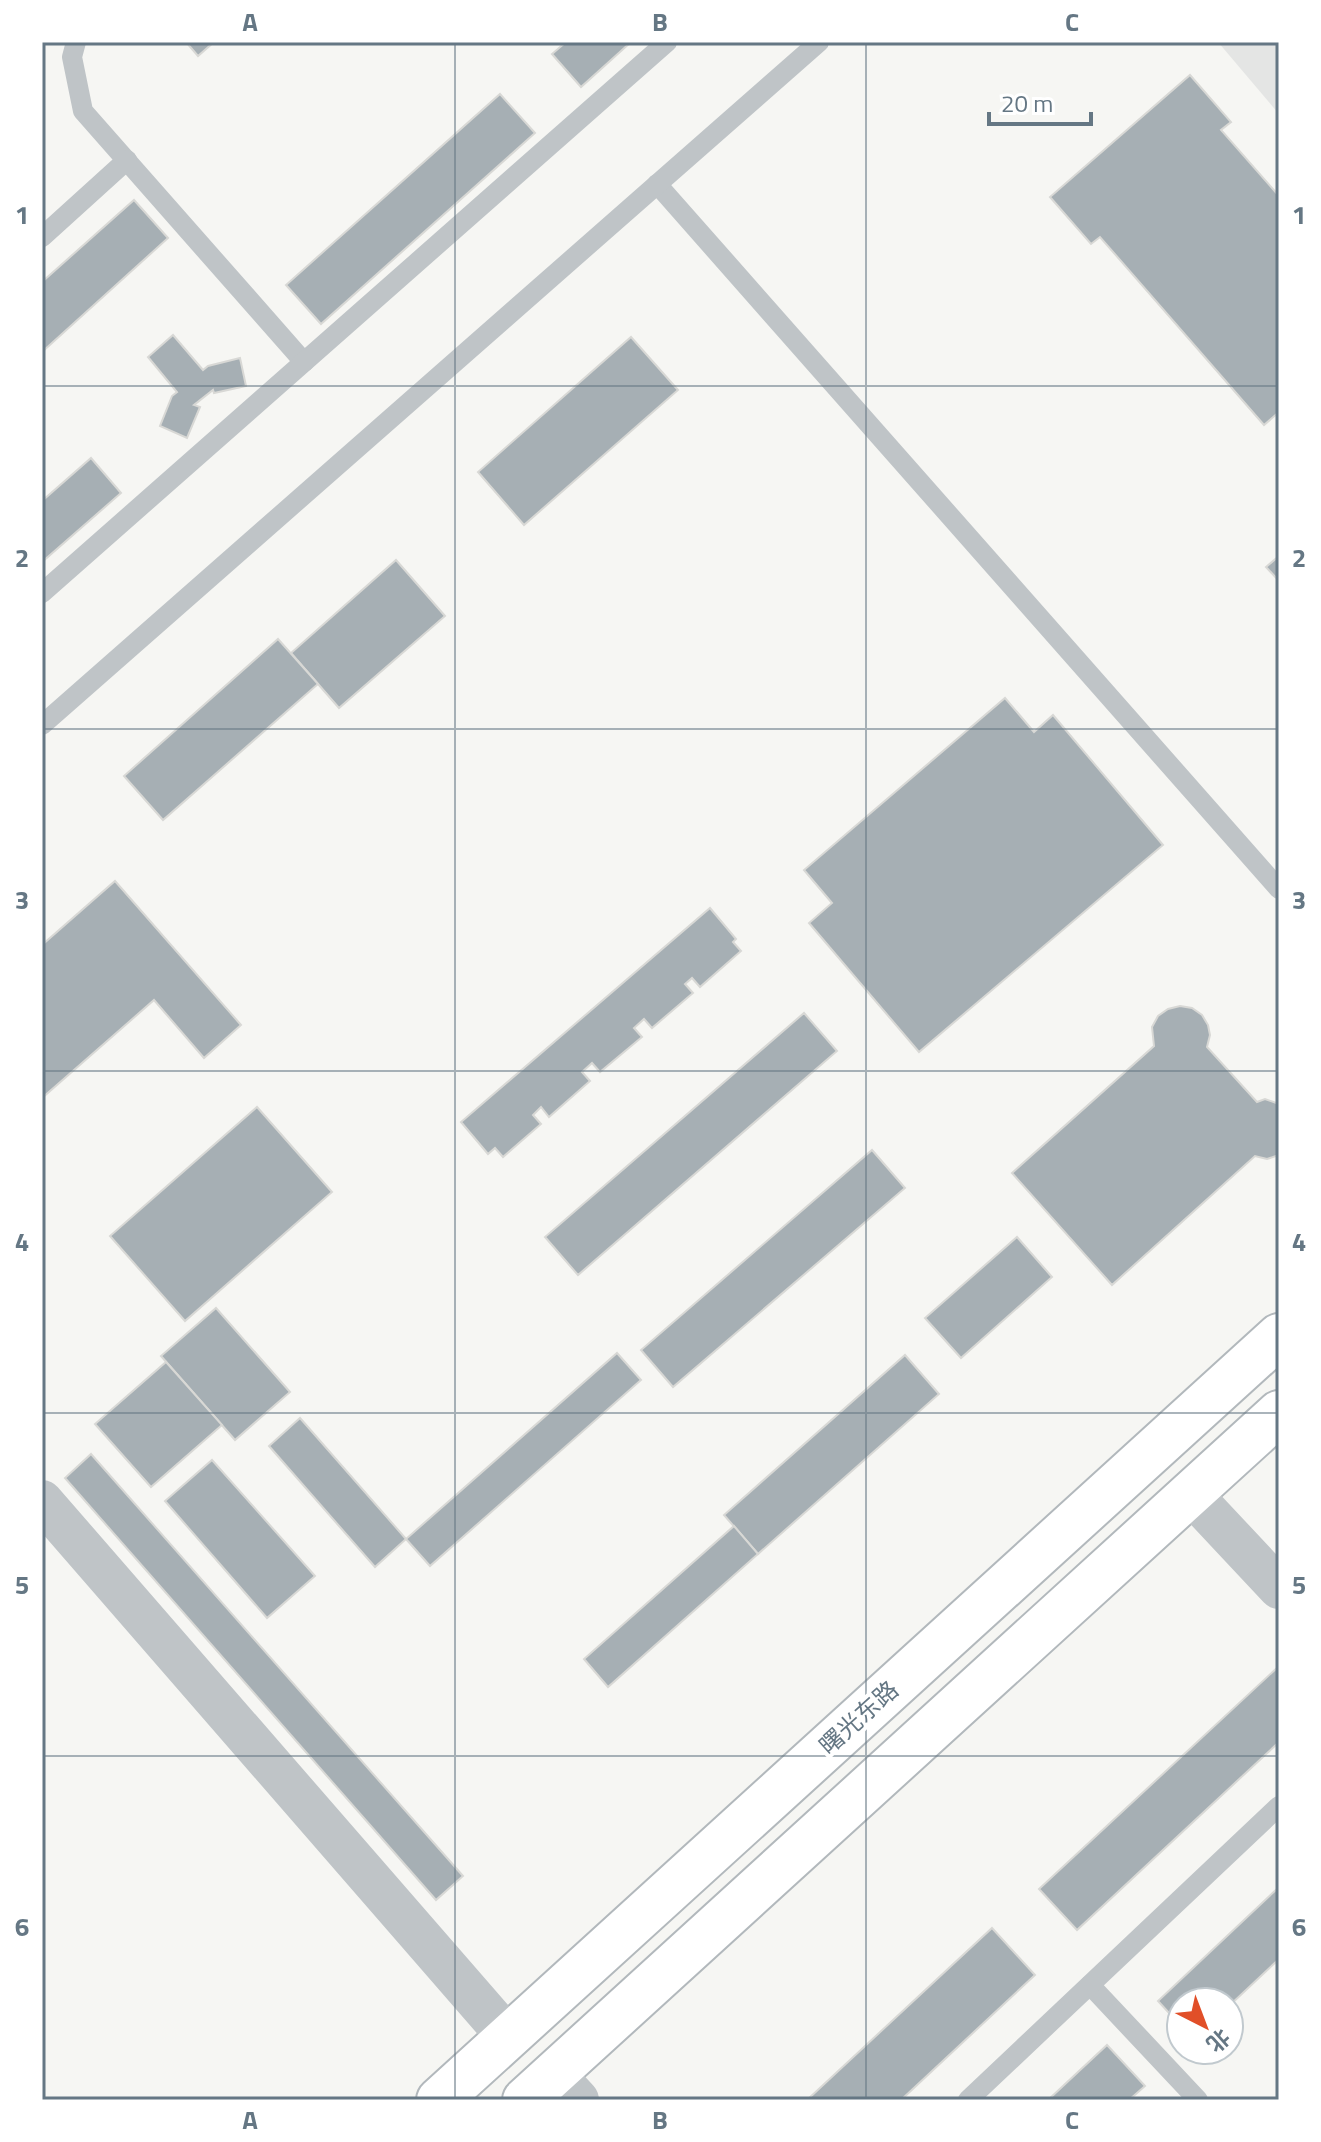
<svg xmlns="http://www.w3.org/2000/svg" width="1321" height="2142" font-family="'Titillium Web','Noto Sans SC',sans-serif">
<style>
.built{fill:#e4e5e4}
.building{fill:#a6afb4;stroke:#d8d8d5;stroke-width:2}
.lines{fill:none;stroke-linecap:round;stroke-linejoin:round}
.secondary-casing{stroke:#b2b8bc;stroke-width:48}
.service{stroke:#bfc4c7;stroke-width:20}
.minor{stroke:#bfc4c7;stroke-width:42}
.secondary{stroke:#fff;stroke-width:44}
.grid{fill:none;stroke:#657784;stroke-width:2;stroke-opacity:0.55}
.labels{text-anchor:middle;stroke-width:8;stroke-linejoin:round;paint-order:stroke}
.street-label{font-size:24px;fill:#657784;stroke:#fff}
.neatline{fill:none;stroke:#657784;stroke-width:3}
.grid-label{font-size:26px;text-anchor:middle;font-weight:bold;fill:#657784}
</style>
<rect width="100%" height="100%" fill="#f6f6f3"/>
<path class="built" d="M1218,42H1279V114Z"/>
<g class="building">
<path d="M186,42H214L198,56Z"/>
<path d="M566,42H631L581,87L552,54Z"/>
<path d="M1190,75L1231,122L1221,130L1279,196V412L1264,425L1100,237L1091,244L1050,197Z"/>
<path d="M500,94L535,133L321,324L286,285Z"/>
<path d="M134,200L168,238L42,352V282Z"/>
<path d="M173,335L203,370L208,366L240,358L246,386L214,393L213,390L194,405L200,407L187,438L160,426L172,396L177,392L148,357Z"/>
<path d="M631,337L678,390L524,525L478,472Z"/>
<path d="M91,458L121,493L42,562V501Z"/>
<path d="M1279,556V581L1266,567Z"/>
<path d="M396,560L445,616L339,708L291,653Z"/>
<path d="M278,639L318,684L163,820L124,776Z"/>
<path d="M1005,698L1034,732L1053,715L1163,845L919,1052L809,923L832,903L804,870Z"/>
<path d="M115,881L241,1025L204,1058L154,1000L42,1098V945Z"/>
<path d="M710,908L736,939L733,942L741,951L700,987L692,978L685,984L693,993L652,1028L644,1019L634,1028L642,1037L600,1072L592,1063L582,1072L590,1081L549,1117L541,1107L533,1115L541,1124L503,1157L495,1148L488,1154L461,1122Z"/>
<path d="M1180,1006L1192,1008L1202,1015L1208,1025L1210,1035L1207,1047L1257,1102L1265,1099L1279,1104V1155L1267,1159L1255,1156L1112,1285L1012,1173L1154,1046L1152,1027L1158,1016L1168,1009Z"/>
<path d="M804,1013L837,1051L578,1275L545,1237Z"/>
<path d="M257,1107L332,1192L185,1321L110,1236Z"/>
<path d="M872,1150L905,1188L673,1387L641,1350Z"/>
<path d="M1017,1237L1052,1277L961,1358L925,1318Z"/>
<path d="M216,1308L290,1392L235,1440L161,1356Z"/>
<path d="M617,1353L641,1380L430,1566L406,1539Z"/>
<path d="M905,1355L939,1394L758,1554L724,1515Z"/>
<path d="M166,1362L222,1425L151,1487L95,1424Z"/>
<path d="M300,1418L406,1539L375,1567L269,1446Z"/>
<path d="M91,1454L463,1876L436,1900L65,1478Z"/>
<path d="M212,1460L315,1576L267,1618L165,1501Z"/>
<path d="M734,1526L758,1554L608,1687L584,1659Z"/>
<path d="M1279,1666V1742L1077,1930L1039,1889Z"/>
<path d="M1279,1887V1959L1229,2006V2002H1181V2026L1158,2001Z"/>
<path d="M992,1928L1035,1975L901,2100H807Z"/>
<path d="M1107,2045L1145,2086L1129,2100H1048Z"/>
</g>
<g class="lines">
<defs>
<g id="secondary">
<path d="M439,2100L1279,1336"/>
<path d="M525,2100L1279,1413"/>
</g>
</defs>
<use href="#secondary" class="secondary-casing"/>
<g class="service">
<path d="M76,42L72,57L83,111L304,362"/>
<path d="M657,184L1279,889"/>
<path d="M42,237L127,160"/>
<path d="M42,593L667,42"/>
<path d="M42,725L819,42"/>
<path d="M1090,1985L1198,2100"/>
<path d="M968,2100L1279,1806"/>
</g>
<g class="minor">
<path d="M1191,1494L1279,1588"/>
<path d="M42,1501L508,2037"/>
<path d="M554,2074L578,2100"/>
</g>
<use href="#secondary" class="secondary"/>
</g>
<path class="grid" d="M455,42V2100M866,42V2100M42,386H1279M42,729H1279M42,1071H1279M42,1413H1279M42,1756H1279"/>
<g class="labels">
<g class="street-label">
<text transform="translate(859 1718) rotate(-42)" y="8">曙光东路</text>
</g>
</g>
<rect width="1321" height="2142" fill="none" stroke="#ffffff" stroke-width="88"/>
<g transform="translate(1205 2026) rotate(138)"><circle r="38" fill="#ffffff" stroke="#c1c9ce" stroke-width="2"/>
<path d="M0-6L14 30L0 20L-14 30Z" fill="#e14f28"/>
<text y="-12" font-size="22" font-weight="bold" text-anchor="middle" fill="#657784">北</text>
</g>
<path d="M989 112v12h102v-12" fill="none" stroke="#657784" stroke-width="4"/>
<text x="1001" y="112" font-size="24" fill="#657784" stroke="#ffffff" stroke-width="6" paint-order="stroke">20 m</text>
<rect x="44" y="44" width="1233" height="2054" class="neatline"/>
<g class="grid-label">
<text x="250" y="31">A</text>
<text x="660" y="31">B</text>
<text x="1072" y="31">C</text>
<text x="22" y="224">1</text>
<text x="1299" y="224">1</text>
<text x="22" y="567">2</text>
<text x="1299" y="567">2</text>
<text x="22" y="909">3</text>
<text x="1299" y="909">3</text>
<text x="22" y="1251">4</text>
<text x="1299" y="1251">4</text>
<text x="22" y="1594">5</text>
<text x="1299" y="1594">5</text>
<text x="22" y="1936">6</text>
<text x="1299" y="1936">6</text>
<text x="250" y="2129">A</text>
<text x="660" y="2129">B</text>
<text x="1072" y="2129">C</text>
</g>
</svg>
